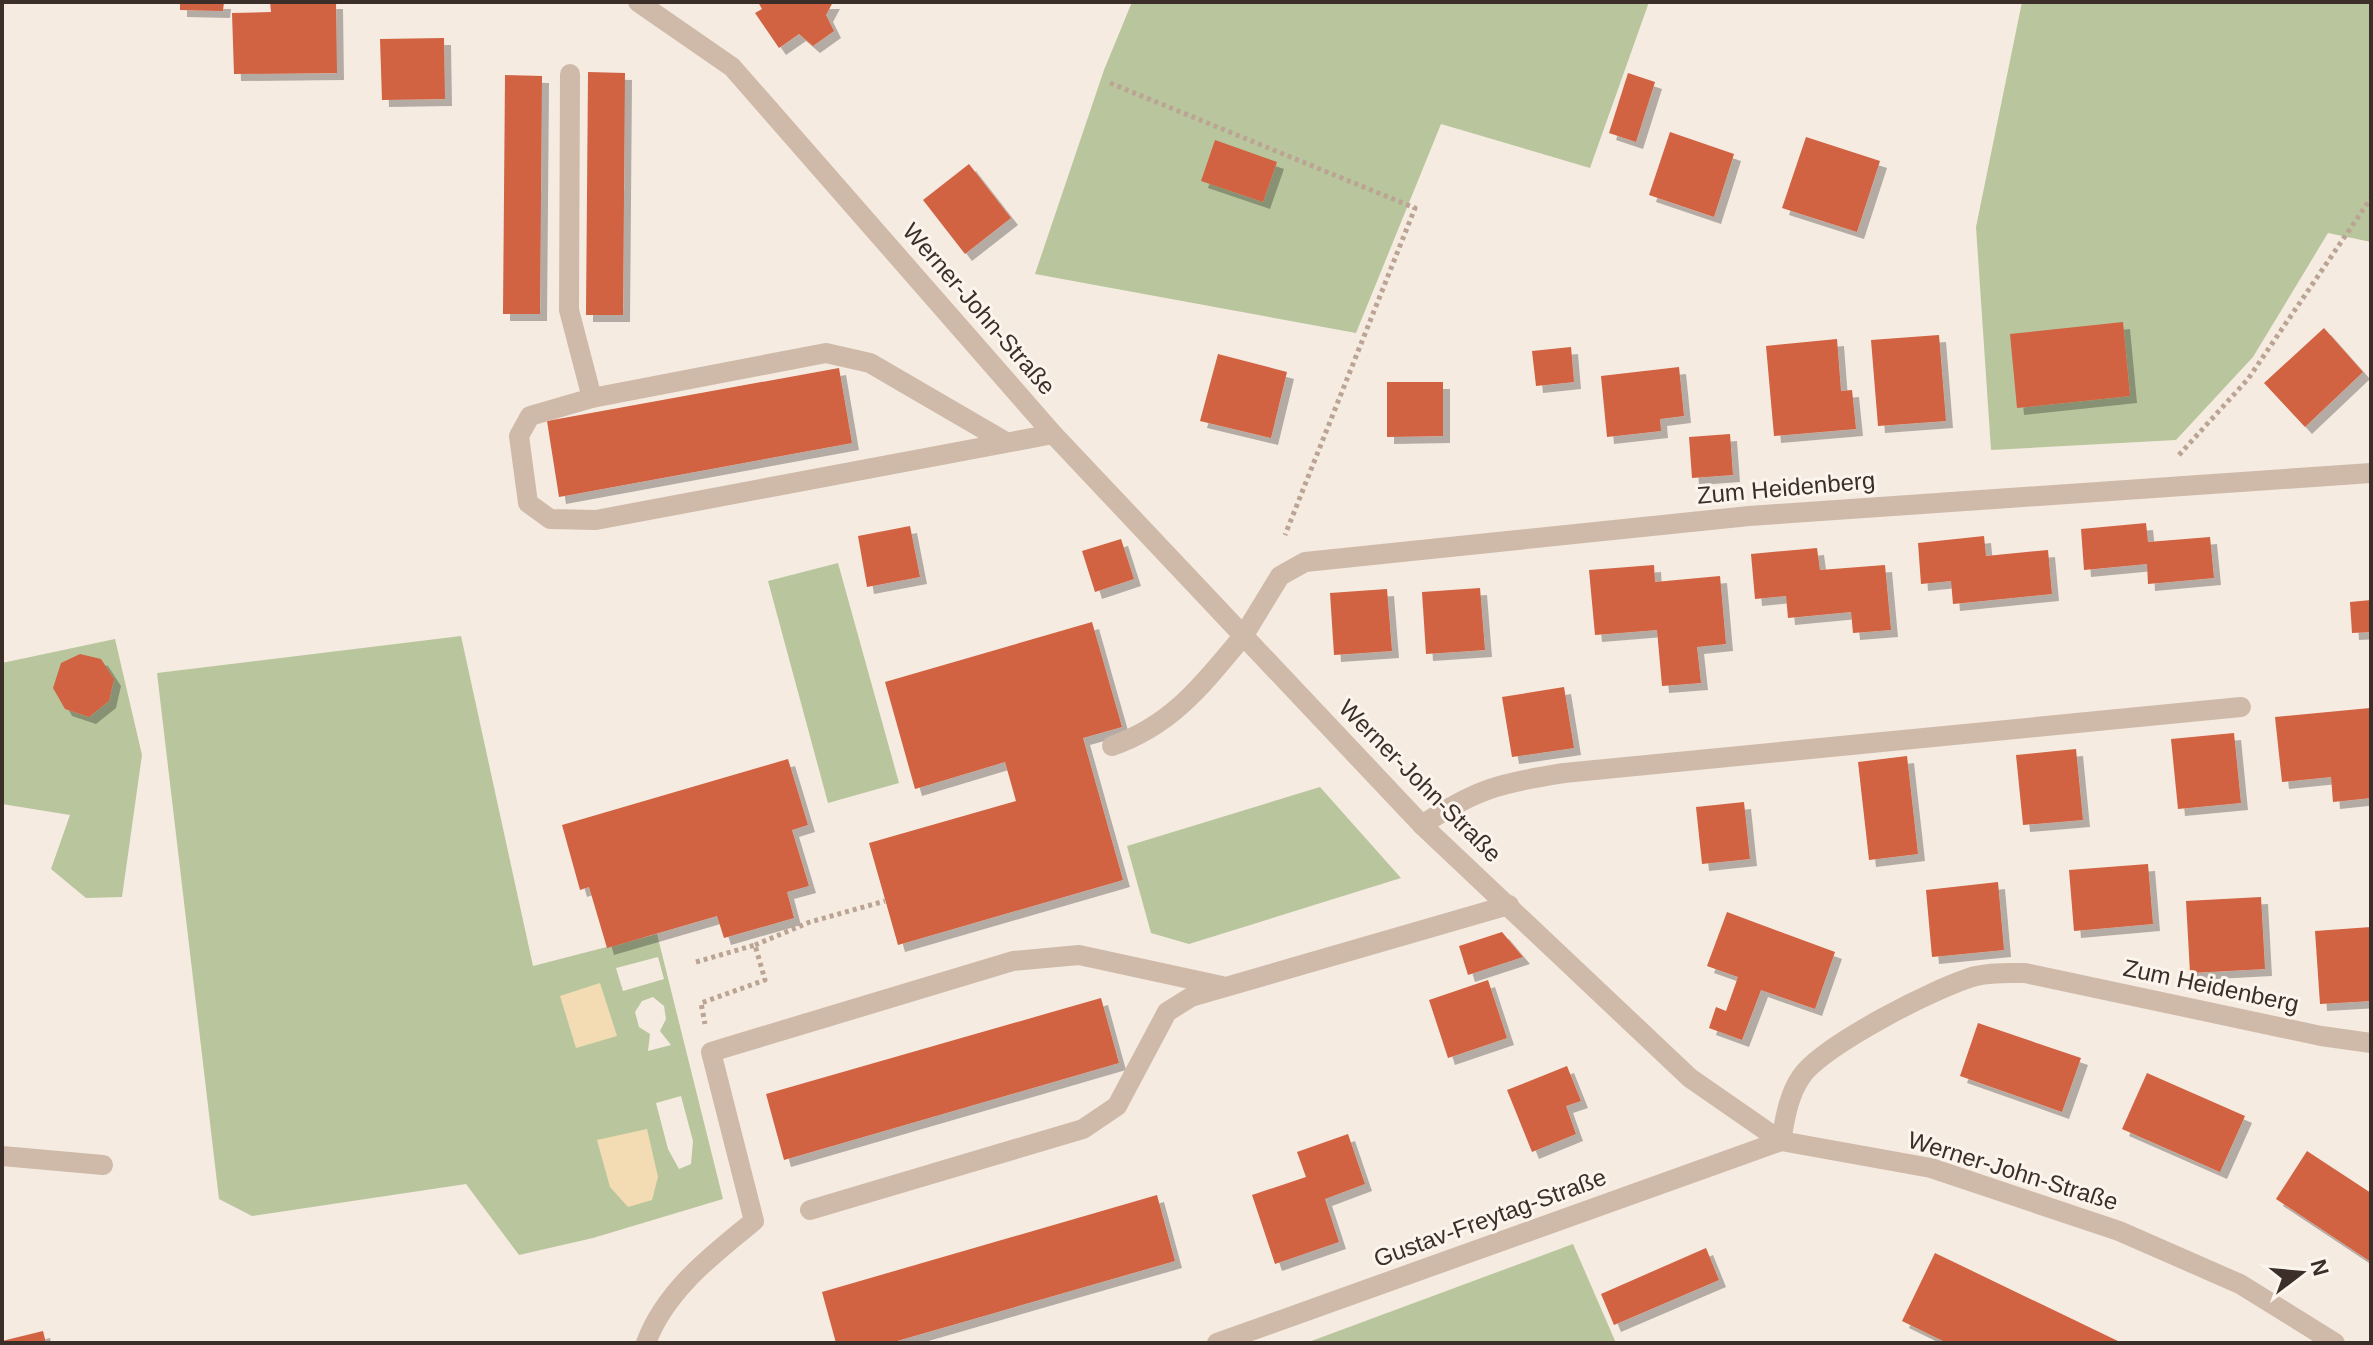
<svg xmlns="http://www.w3.org/2000/svg" width="2373" height="1345" font-family="Arial,sans-serif">
<style>
.green{fill:#b9c69d;fill-rule:evenodd}
.sand{fill:#f3dcb4}
.building{fill:#d16242;filter:url(#shadow)}
.lines{fill:none;stroke-linecap:round;stroke-linejoin:round}
.path{stroke:#bba494;stroke-width:5;stroke-dasharray:4 4;stroke-linecap:butt}
.service{stroke:#cfbaaa;stroke-width:20}
.minor{stroke:#cfbaaa;stroke-width:20}
.labels{text-anchor:middle;stroke-width:6;stroke-linejoin:round;paint-order:stroke}
.street-label{font-size:24px;fill:#3c2f2a;stroke:#fcf5ed}
</style>
<defs>
<filter id="shadow"><feDropShadow dx="7" dy="7" stdDeviation="0" flood-color="#0004"/></filter>
</defs>
<rect width="100%" height="100%" fill="#f5ebe0"/>
<g class="green">
<path d="M1132,2H1649L1590,168L1441,124L1356,333L1035,274L1104,70Z"/>
<path d="M2022,2H2371V242L2328,233L2253,357L2176,440L1991,450L1976,227Z"/>
<path d="M838,563L899,783L828,803L768,581Z"/>
<path d="M461,636L533,966L657,934L723,1199L593,1238L519,1255L466,1184L252,1216L219,1199L157,673ZM658,957L664,979L623,991L616,968ZM653,997L664,1006L666,1019L660,1031L671,1045L648,1051L650,1034L639,1027L635,1012L642,1001ZM681,1096L693,1141L691,1164L679,1169L668,1149L656,1103Z"/>
<path d="M115,639L142,755L122,897L86,898L51,869L70,815L2,804V663Z"/>
<path d="M1320,787L1401,878L1189,944L1151,933L1127,846Z"/>
<path d="M1573,1244L1616,1343H1306Z"/>
</g>
<g class="sand">
<path d="M600,983L617,1036L576,1048L560,996Z"/>
<path d="M647,1129L658,1177L652,1200L628,1207L610,1187L597,1140Z"/>
</g>
<g class="building">
<path d="M180,2H224L223,11L180,10Z"/>
<path d="M270,2H336L337,73L234,74L232,13L271,12Z"/>
<path d="M758,2H833L826,15L834,31L813,46L799,34L779,48L755,13L762,9Z"/>
<path d="M444,38L445,99L382,100L380,39Z"/>
<path d="M588,72L625,73L623,315H586Z"/>
<path d="M1628,73L1655,82L1636,142L1609,133Z"/>
<path d="M505,75L542,76L540,314H503Z"/>
<path d="M1670,132L1734,154L1714,217L1649,195Z"/>
<path d="M1806,137L1880,161L1857,232L1782,208Z"/>
<path d="M1215,140L1277,162L1263,202L1201,181Z"/>
<path d="M969,164L1011,218L965,254L923,200Z"/>
<path d="M2123,322L2130,396L2017,408L2010,334Z"/>
<path d="M2324,328L2363,372L2305,427L2264,383Z"/>
<path d="M1939,335L1946,421L1878,426L1871,340Z"/>
<path d="M1837,339L1841,391L1852,390L1856,429L1774,436L1766,346Z"/>
<path d="M1571,347L1574,382L1536,386L1532,351Z"/>
<path d="M1218,354L1287,372L1271,438L1200,421Z"/>
<path d="M1679,367L1684,416L1660,419L1661,431L1607,437L1601,376Z"/>
<path d="M839,368L852,443L559,497L547,421Z"/>
<path d="M1387,382H1443V436L1387,437Z"/>
<path d="M1730,434L1733,475L1692,478L1689,437Z"/>
<path d="M2146,523L2148,542L2210,537L2214,578L2148,584L2147,564L2084,570L2081,529Z"/>
<path d="M910,526L920,577L867,587L858,536Z"/>
<path d="M1984,536L1986,556L2048,550L2052,594L1953,604L1951,581L1921,584L1918,543Z"/>
<path d="M1121,539L1134,579L1095,592L1082,551Z"/>
<path d="M1817,548L1820,570L1885,565L1891,630L1853,633L1851,612L1788,618L1786,596L1755,599L1751,554Z"/>
<path d="M1654,565L1655,582L1720,576L1726,644L1697,647L1701,683L1662,686L1657,630L1595,635L1589,570Z"/>
<path d="M1480,588L1485,650L1426,654L1422,592Z"/>
<path d="M1387,589L1392,651L1334,655L1330,593Z"/>
<path d="M2371,600V632L2352,633L2350,602Z"/>
<path d="M1092,622L1122,727L1083,738L1123,880L898,945L869,843L1016,801L1005,762L915,789L885,682Z"/>
<path d="M80,654L101,659L114,679L109,701L89,717L65,709L53,688L61,663Z"/>
<path d="M1564,687L1574,748L1512,757L1502,697Z"/>
<path d="M2370,708L2371,798L2333,802L2331,777L2282,782L2275,717Z"/>
<path d="M2234,733L2241,803L2178,809L2171,739Z"/>
<path d="M2076,749L2083,820L2023,825L2016,755Z"/>
<path d="M1907,756L1918,854L1869,860L1858,762Z"/>
<path d="M788,759L808,825L792,830L809,886L787,892L794,918L724,938L717,916L607,948L589,887L580,890L562,825Z"/>
<path d="M1744,802L1750,859L1702,864L1696,807Z"/>
<path d="M2148,864L2153,924L2074,931L2069,870Z"/>
<path d="M1998,882L2004,950L1932,957L1926,890Z"/>
<path d="M2261,897L2265,969L2190,973L2186,901Z"/>
<path d="M1727,912L1835,952L1815,1009L1761,990L1742,1040L1709,1028L1716,1007L1726,1011L1738,977L1707,966Z"/>
<path d="M2371,927V1001L2320,1004L2315,931Z"/>
<path d="M1502,932L1523,957L1468,975L1459,946Z"/>
<path d="M1488,980L1507,1038L1448,1058L1429,1000Z"/>
<path d="M1101,998L1119,1063L784,1160L766,1094Z"/>
<path d="M1978,1023L2081,1058L2062,1112L1960,1076Z"/>
<path d="M1567,1066L1581,1101L1566,1106L1576,1134L1532,1152L1507,1090Z"/>
<path d="M2147,1073L2245,1116L2220,1172L2122,1129Z"/>
<path d="M1348,1134L1365,1184L1325,1199L1339,1242L1275,1264L1252,1195L1306,1177L1297,1152Z"/>
<path d="M2307,1151L2371,1193V1262L2276,1199Z"/>
<path d="M1157,1195L1175,1261L890,1343H836L822,1292Z"/>
<path d="M1706,1248L1719,1280L1614,1325L1601,1294Z"/>
<path d="M1935,1253L2122,1343H1947L1902,1321Z"/>
<path d="M43,1331L46,1343H2V1341Z"/>
</g>
<g class="lines">
<g class="path">
<path d="M1110,83L1415,208L1285,535"/>
<path d="M2179,455L2248,379L2371,198"/>
<path d="M755,945L810,922L885,901"/>
<path d="M696,962L755,945L765,980L701,1003L705,1024"/>
</g>
<g class="service">
<path d="M570,74L569,310L592,398L530,416L519,436L528,503L550,519L596,520L1053,434"/>
<path d="M592,398L826,353L870,363L1004,441"/>
<path d="M1112,746C1173,725 1204,683 1244,635"/>
<path d="M2,1156L103,1165"/>
<path d="M810,1210L1083,1129L1117,1106L1167,1012L1191,997L1509,905"/>
<path d="M646,1343C665,1291 712,1255 754,1221L711,1052L1013,961L1079,955L1222,986"/>
</g>
<g class="minor">
<path d="M638,2L732,67L1053,434L1422,825L1690,1078L1781,1141L1931,1168L2119,1231L2240,1284L2335,1343"/>
<path d="M1244,635L1280,576L1305,562L1749,516L2371,473"/>
<path d="M1422,825C1476,789 1500,783 1564,773L2241,707"/>
<path d="M1781,1141C1785,1119 1788,1096 1801,1077C1821,1046 1938,986 1976,976C1992,972 2009,973 2025,973L2321,1036L2371,1043"/>
<path d="M1217,1343L1781,1141"/>
</g>
</g>
<g class="labels">
<g class="street-label">
<text transform="translate(979 309) rotate(49)" y="8">Werner-John-Straße</text>
<text transform="translate(1786 488) rotate(-5)" y="8">Zum Heidenberg</text>
<text transform="translate(1420 781) rotate(45)" y="8">Werner-John-Straße</text>
<text transform="translate(2211 986) rotate(12)" y="8">Zum Heidenberg</text>
<text transform="translate(2013 1171) rotate(17)" y="8">Werner-John-Straße</text>
<text transform="translate(1490 1218) rotate(-20)" y="8">Gustav-Freytag-Straße</text>
</g>
</g>
<rect width="2373" height="1345" fill="none" stroke="#3c2f2a" stroke-width="8"/>
<g transform="translate(2301 1273) rotate(74)" stroke="#fcf5ed" stroke-width="6" paint-order="stroke">
<path d="M0-6L14 30L0 20L-14 30Z" fill="#3c2f2a"/>
<text y="-12" font-size="22" font-weight="bold" text-anchor="middle" fill="#3c2f2a">N</text>
</g>
</svg>
